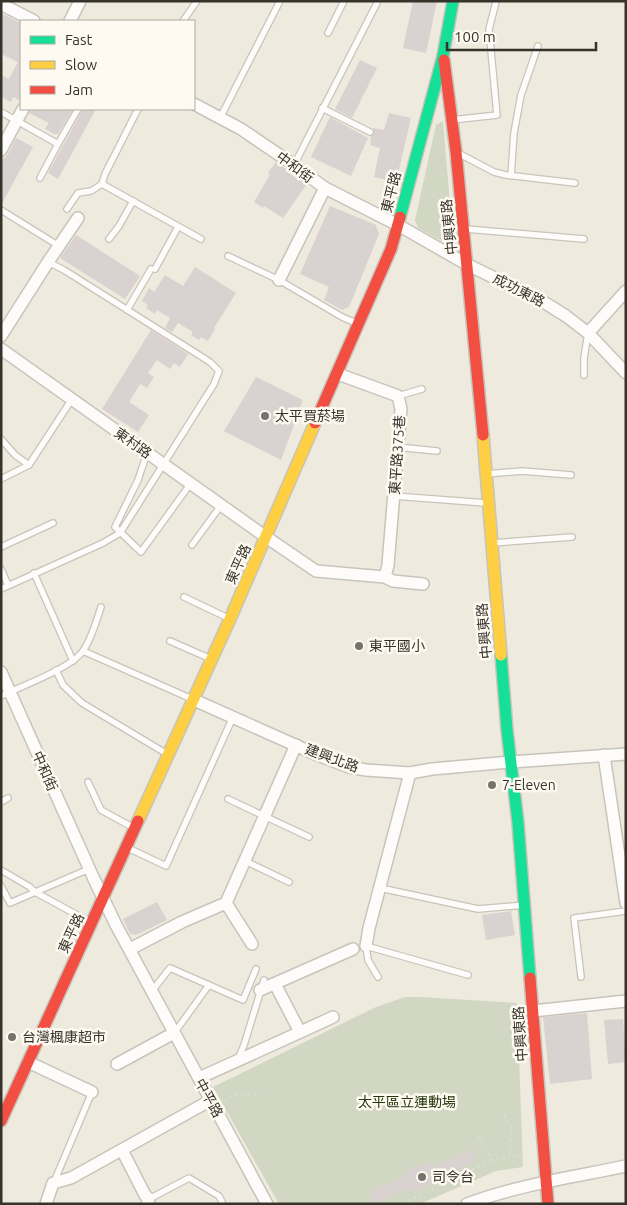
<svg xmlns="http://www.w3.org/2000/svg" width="627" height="1205" font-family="Ubuntu,'Noto Sans TC',sans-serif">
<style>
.green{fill:#d2d7c3}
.building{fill:#dad1d1}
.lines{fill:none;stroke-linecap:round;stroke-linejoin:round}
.lane-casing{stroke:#c7c4bb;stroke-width:8}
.street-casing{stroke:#c7c4bb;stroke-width:14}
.fast-casing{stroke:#c7c4bb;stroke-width:14}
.slow-casing{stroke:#c7c4bb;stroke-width:14}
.jam-casing{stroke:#c7c4bb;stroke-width:14}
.path{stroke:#dbdbd7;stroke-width:2;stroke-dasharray:2.5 4;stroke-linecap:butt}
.lane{stroke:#fdfcfa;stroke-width:5.5}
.street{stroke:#fdfcfa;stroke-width:11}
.fast{stroke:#16e098;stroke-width:11}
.slow{stroke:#ffcf43;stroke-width:11}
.jam{stroke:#f24e42;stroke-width:11}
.poi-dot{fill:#77736a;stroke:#fefaf2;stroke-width:2}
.labels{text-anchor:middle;stroke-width:5;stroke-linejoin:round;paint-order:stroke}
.street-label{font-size:14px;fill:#36332b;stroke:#fefaf2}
.poi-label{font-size:14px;fill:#36332b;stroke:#fefaf2;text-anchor:start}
.park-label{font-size:14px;fill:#25360a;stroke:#fefaf2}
</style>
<rect width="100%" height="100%" fill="#efeade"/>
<g class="green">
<path d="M441,122H443L451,215L453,218L456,242L455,246L453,247L418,228L415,220L436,125Z"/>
<path d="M405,997H420L517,1003L523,1167L496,1171L420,1204H279L213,1087L376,1007Z"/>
</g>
<g class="building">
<path d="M413,1H437L426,53L403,48Z"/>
<path d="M1,13L21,23V95L19,100L13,97L11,102L1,97V75L9,79L18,62L1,54Z"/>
<path d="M360,60L377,68L352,118L335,109Z"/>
<path d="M30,109H73L58,134H54L45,129L49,123L29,113Z"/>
<path d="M83,109H96L58,179L48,173Z"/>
<path d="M389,113L411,118L396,182L374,177L380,148L370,145L371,136L374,134L373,128L384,130Z"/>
<path d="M330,117L368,138L351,176L311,157Z"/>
<path d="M16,138L33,147L1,205V161L8,154Z"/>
<path d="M276,162L307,184L283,218L264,206L263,208L254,202L270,175L268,173Z"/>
<path d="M330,206L376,225L379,234L349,307L342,310L324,300L329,287L300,274Z"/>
<path d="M76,235L140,276L125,299L60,258Z"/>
<path d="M195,267L236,293L214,328L215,329L208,341L201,337L199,340L191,335L193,332L178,323L172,332L165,328L170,318L157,310L155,314L146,308L148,305L142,301L149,288L154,292L165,275L183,286Z"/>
<path d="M151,330L188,354L180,367L174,363L170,369L157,360L148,373L154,377L147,388L140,384L129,402L149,415L138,432L102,409Z"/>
<path d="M256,377L303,400L281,460L224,431Z"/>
<path d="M157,902L167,920L136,935L130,934L123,919Z"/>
<path d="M511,911L515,935L486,940L482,915Z"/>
<path d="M587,1013L592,1079L550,1084L543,1017Z"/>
<path d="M623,1019L626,1062L608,1064L604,1020Z"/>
<path d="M472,1150L476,1160L439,1177L440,1180L413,1192L411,1188L374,1203L370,1191L406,1177L405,1174L415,1167L433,1163L434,1166Z"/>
</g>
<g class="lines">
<defs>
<g id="lane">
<path d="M183,21L197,1"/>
<path d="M328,33L344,1"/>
<path d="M322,108L370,132"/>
<path d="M1,112L58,144L78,109"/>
<path d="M220,118L280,1"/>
<path d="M452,120L497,115L489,29L496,2"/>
<path d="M458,153L494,172L506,175L575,183"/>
<path d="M294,165L378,1"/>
<path d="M511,176L514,133L521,95L538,46"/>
<path d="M40,178L58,144"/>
<path d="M102,184L201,239"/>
<path d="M67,209L78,193L91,191L102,184L105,174L138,109"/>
<path d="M1,210L59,246"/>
<path d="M466,229L584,239"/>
<path d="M109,239L119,226L133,201"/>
<path d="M228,256L279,280L342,317L356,323"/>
<path d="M155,269L178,227"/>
<path d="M127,310L151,269"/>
<path d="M584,375V358L588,333"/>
<path d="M398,396L422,389"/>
<path d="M1,439L15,455L29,465"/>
<path d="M397,447L437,451"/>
<path d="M147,453L138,480L115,527L141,552L191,483"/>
<path d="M486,474L522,471L571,475"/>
<path d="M1,479L29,465L72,399"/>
<path d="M394,496L486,503"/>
<path d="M492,543L572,537"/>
<path d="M192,545L222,504"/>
<path d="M1,547L53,523"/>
<path d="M1,569L8,585"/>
<path d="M34,573L73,661"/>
<path d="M1,589L103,543L120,533L214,384L219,371L210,362L64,270L48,262"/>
<path d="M184,597L230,619"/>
<path d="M170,641L211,659"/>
<path d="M83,651L192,699"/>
<path d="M56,670L63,685L82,703L167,754"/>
<path d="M1,696C22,686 71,668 83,651C92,638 96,622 101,607"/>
<path d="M88,782L101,810L134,828"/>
<path d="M228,799L309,837"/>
<path d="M1,802L8,798"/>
<path d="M128,848L166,866L233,717"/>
<path d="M245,861L289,882"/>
<path d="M1,870L30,887L35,892L90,922"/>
<path d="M1,886L10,903L89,869"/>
<path d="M380,888L478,909L524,905"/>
<path d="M378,977L368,960L366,946L468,975"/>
<path d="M581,977L574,918L626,911"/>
<path d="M152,991L170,968L243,1000L256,969"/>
<path d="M175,1032L209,985"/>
<path d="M238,1059L244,1045L264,980"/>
<path d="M54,1182L92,1092"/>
<path d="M149,1199L189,1178L219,1196L223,1204"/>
</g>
<g id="street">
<path d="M1,4L34,21"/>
<path d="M70,21L80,1"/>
<path d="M194,104L241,129L294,165L325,188L398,225L468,265L542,301L566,316L588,333L626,373"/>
<path d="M1,150L23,109"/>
<path d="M279,280L325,188"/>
<path d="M588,333L626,291"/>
<path d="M1,336L48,262L78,218"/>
<path d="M1,349L266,537L316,571L385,577L393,581L423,584"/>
<path d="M338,374L398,396L401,409L388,565L385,577"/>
<path d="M1,672L93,877L116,925L267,1204"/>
<path d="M192,699L315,754L349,767L366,770L410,773L432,769L511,762L626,754"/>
<path d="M604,755L626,903"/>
<path d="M226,903L252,944"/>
<path d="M366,946L369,928L410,773"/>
<path d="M130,949L182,922L226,903L296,745"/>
<path d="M275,984L300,1032"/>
<path d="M260,990L353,949"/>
<path d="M533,1011L626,1001"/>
<path d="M28,1062L92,1092"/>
<path d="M117,1064L174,1033"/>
<path d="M199,1078C243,1058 288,1038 333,1017"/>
<path d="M122,1150L145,1195L149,1199L147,1204"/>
<path d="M46,1204L53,1183L71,1178L211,1100"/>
<path d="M467,1204C518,1185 573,1177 626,1166"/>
</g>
<g id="fast">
<path d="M400,217L443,56L453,1"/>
<path d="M501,655L507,730L518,823L530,978"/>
</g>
<g id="slow">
<path d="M483,435L501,655"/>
<path d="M138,821L230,619L315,423"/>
</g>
<g id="jam">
<path d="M444,60L456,152L483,435"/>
<path d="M315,423L391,249L400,217"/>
<path d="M530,978L548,1204"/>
<path d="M1,1121L138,821"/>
</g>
</defs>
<use href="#lane" class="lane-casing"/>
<use href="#street" class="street-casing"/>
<use href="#fast" class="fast-casing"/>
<use href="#slow" class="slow-casing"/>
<use href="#jam" class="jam-casing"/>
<g class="path">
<path d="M224,1101L232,1095L261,1094"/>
<path d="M504,1115L511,1128L510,1156L523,1155"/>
<path d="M479,1136L491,1160L510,1156"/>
<path d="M402,1204L491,1160"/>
</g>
<use href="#lane" class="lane"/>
<use href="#street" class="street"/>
<use href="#fast" class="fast"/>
<use href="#slow" class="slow"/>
<use href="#jam" class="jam"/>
</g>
<g class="poi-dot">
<circle cx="265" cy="416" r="5"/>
<circle cx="359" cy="646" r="5"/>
<circle cx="492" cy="785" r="5"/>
<circle cx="12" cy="1037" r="5"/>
<circle cx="422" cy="1177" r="5"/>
</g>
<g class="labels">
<g class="street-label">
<text transform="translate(295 167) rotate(36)" y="5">中和街</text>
<text transform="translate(391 192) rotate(-76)" y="5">東平路</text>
<text transform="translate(449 227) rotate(-96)" y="5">中興東路</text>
<text transform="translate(519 290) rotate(27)" y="5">成功東路</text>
<text transform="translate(133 443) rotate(35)" y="5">東村路</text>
<text transform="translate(397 455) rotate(-86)" y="5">東平路375巷</text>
<text transform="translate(238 564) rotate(-66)" y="5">東平路</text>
<text transform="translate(484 631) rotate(-95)" y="5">中興東路</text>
<text transform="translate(332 758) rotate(20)" y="5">建興北路</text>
<text transform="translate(45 771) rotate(66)" y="5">中和街</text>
<text transform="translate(71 933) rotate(-65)" y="5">東平路</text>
<text transform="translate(520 1034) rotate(-94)" y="5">中興東路</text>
<text transform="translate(209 1098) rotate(61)" y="5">中平路</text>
</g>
<g class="poi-label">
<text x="275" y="421">太平買菸場</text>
<text x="369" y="651">東平國小</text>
<text x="502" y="790">7-Eleven</text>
<text x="22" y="1042">台灣楓康超市</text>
<text x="432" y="1182">司令台</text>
</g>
<g class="park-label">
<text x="407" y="1107">太平區立運動場</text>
</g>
</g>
<rect width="627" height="1205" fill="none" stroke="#36332b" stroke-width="5"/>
<rect x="20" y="20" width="175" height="90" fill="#fefaf2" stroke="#aeaaa2"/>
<rect x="30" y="36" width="25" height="8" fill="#16e098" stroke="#aeaaa2"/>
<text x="65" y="45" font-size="15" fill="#36332b">Fast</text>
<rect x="30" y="61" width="25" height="8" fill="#ffcf43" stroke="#aeaaa2"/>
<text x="65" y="70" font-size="15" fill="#36332b">Slow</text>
<rect x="30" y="86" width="25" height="8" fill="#f24e42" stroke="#aeaaa2"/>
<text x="65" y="95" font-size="15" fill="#36332b">Jam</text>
<path d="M447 42v8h149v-8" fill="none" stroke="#36332b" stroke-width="2.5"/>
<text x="454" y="42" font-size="15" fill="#36332b" stroke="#fefaf2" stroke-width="4" paint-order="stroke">100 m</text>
</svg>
